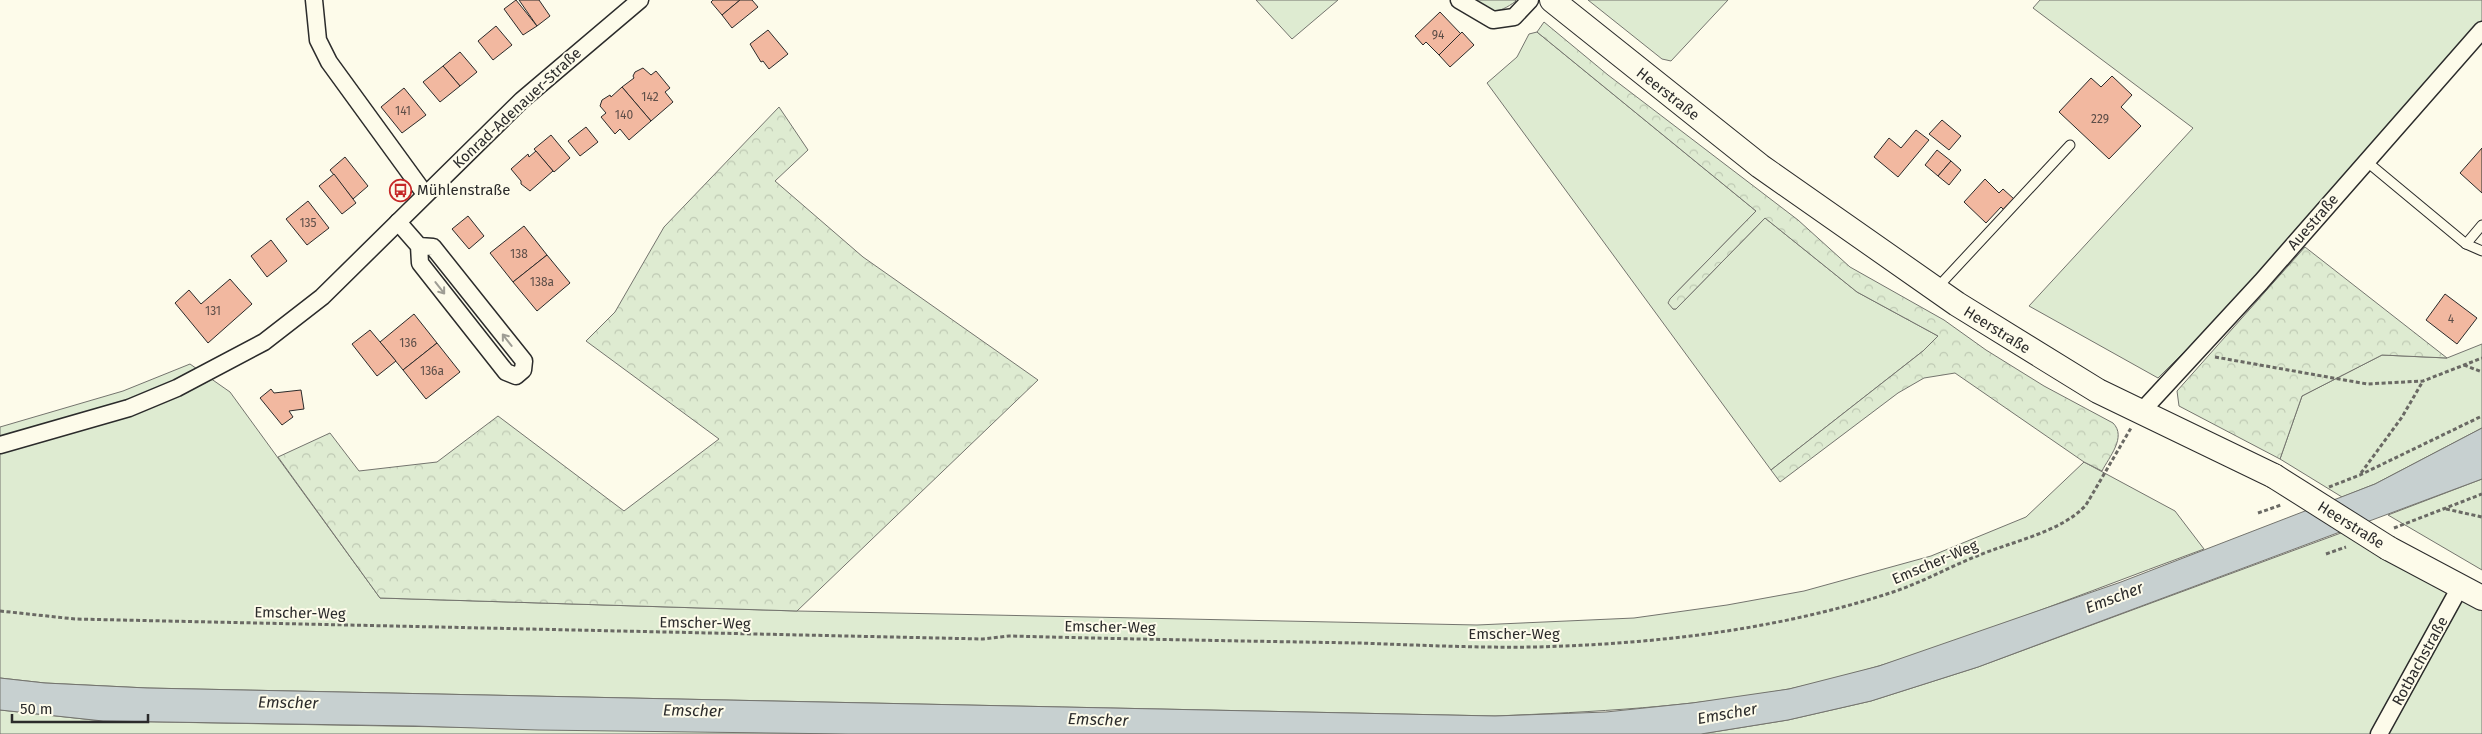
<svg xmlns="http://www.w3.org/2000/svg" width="2482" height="734" font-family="'Fira Sans',sans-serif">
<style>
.green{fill:#deebd1;stroke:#74746e}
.forest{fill:url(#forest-crowns);stroke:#74746e}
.water{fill:#c7d0d0;stroke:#74746e}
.building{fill:#f2b8a0;stroke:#2b2b2b}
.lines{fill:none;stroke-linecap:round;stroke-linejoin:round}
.lane-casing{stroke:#2b2b2b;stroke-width:11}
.street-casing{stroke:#2b2b2b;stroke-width:19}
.secondary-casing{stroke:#2b2b2b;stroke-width:26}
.path{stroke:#6a6964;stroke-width:3;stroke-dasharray:4 2.5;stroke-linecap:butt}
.lane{stroke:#fdfbea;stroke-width:9}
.street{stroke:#fdfbea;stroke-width:16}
.secondary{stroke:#fdfbea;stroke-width:24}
.secondary-bridge-casing{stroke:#2b2b2b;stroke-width:26;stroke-linecap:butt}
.secondary-bridge{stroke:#fdfbea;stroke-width:24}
.oneway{stroke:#9e9d94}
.labels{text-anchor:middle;stroke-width:4;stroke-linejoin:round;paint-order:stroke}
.number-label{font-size:12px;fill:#5d4e48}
.street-label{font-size:15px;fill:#2b2b2b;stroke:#fdfbea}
.poi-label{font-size:15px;fill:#2b2b2b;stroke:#fdfbea;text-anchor:start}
.water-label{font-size:16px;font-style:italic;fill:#2b2b2b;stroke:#fdfbea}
</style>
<defs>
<pattern id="forest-crowns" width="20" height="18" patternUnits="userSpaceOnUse" patternTransform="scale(1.25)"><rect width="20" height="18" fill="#deebd1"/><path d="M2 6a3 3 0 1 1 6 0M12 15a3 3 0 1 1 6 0" fill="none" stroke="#bfcab4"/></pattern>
</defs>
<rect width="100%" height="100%" fill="#fdfbea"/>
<g class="green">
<path d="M1256,0H1338L1292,39Z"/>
<path d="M1472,0H1515L1516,1C1497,15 1491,13 1472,0Z"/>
<path d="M1588,0H1728L1671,61L1662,59Z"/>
<path d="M2040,0H2482V23L2258,278L2158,378L2029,306L2193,128L2033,8Z"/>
<path d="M1537,32L1756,211L1670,299L1673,309H1676L1765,218L1857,292L1938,336L1923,351L1771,470L1487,83L1517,57L1529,34Z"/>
<path d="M2482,344V428L2375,484L2342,497L2280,459L2302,396L2382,355L2447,358Z"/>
<path d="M190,364L230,392L380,598L797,611L1477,625L1634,618L1727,605L1804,591L1931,556L2026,517L2084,462L2175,511L2204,549C2130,576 2056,605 1981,632C1918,654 1854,676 1789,689C1692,707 1593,712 1495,716L147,688L45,683L0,678V427L123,391Z"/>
<path d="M2482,479V570L2388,515Z"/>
<path d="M2349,530L2453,590L2373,734H1701L1788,720L1871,701L1978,667Z"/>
<path d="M2463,598L2482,607V734H2385Z"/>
<path d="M0,710L103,721L848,734H0Z"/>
</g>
<g class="forest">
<path d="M1544,22L1608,75L1798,220L1850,267L1944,320L1986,350L2044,386L2113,423C2127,437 2109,457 2102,471L2084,462L1955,373L1924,378L1898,393L1780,482L1771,470L1923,351L1938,336L1857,292L1765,218L1676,309H1673L1668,303L1670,299L1756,211L1537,32Z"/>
<path d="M779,107L808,150L775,181L863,257L1038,380L797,611L380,598L278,457L330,433L359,471L437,462L498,416L624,511L719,439L586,341L615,312L664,227Z"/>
<path d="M2305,247L2447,358L2382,355L2302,396L2280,459L2179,406L2177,391Z"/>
</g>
<path class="water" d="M2482,428V479L1978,667L1871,701L1788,720L1701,734H848L538,730L414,726L103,721L0,710V678L45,683L147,688L1495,716L1606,712L1692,703L1789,689L1879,666L2121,582L2375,484Z"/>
<g class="building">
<path d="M516,0L537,26L523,35L504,9Z"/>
<path d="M519,0H539L550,16L537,26Z"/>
<path d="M713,0H740L722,15L711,2Z"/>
<path d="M740,0H752L758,7L732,28L722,15Z"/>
<path d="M1440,12L1461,34L1439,55L1426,42L1423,45L1415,36Z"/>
<path d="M496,26L512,45L493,60L478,41Z"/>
<path d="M768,30L788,54L769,69L763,61L761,62L750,44Z"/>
<path d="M1462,32L1474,45L1450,67L1439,55Z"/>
<path d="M460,52L477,72L460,86L443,66Z"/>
<path d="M443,66L460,86L440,102L423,82Z"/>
<path d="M643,68L651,75L656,71L670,88L665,92L673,102L651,121L622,87L634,78L633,76L635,72Z"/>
<path d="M2112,76L2132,95L2121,107L2141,126L2109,159L2059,112L2091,78L2101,87Z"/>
<path d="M622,87L651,121L629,140L620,129L615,134L601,117L606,113L600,106L602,100L610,95L611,97Z"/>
<path d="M404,88L426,115L402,133L381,107Z"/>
<path d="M1942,120L1961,136L1949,150L1929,134Z"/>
<path d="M586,127L598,142L580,156L568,141Z"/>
<path d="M1916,130L1929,140L1898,177L1874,157L1889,138L1901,148Z"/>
<path d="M551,135L570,158L554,172L534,149Z"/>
<path d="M2482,148V193L2460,173Z"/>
<path d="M1937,150L1951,161L1938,176L1925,165Z"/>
<path d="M536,151L553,171L530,191L521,184V181L511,169L528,154L529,157Z"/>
<path d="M345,157L368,186L353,199L330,170Z"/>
<path d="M1951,161L1961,170L1949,185L1938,176Z"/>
<path d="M334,174L356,203L342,214L319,186Z"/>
<path d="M1985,179L1999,193L2003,189L2014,199L2004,210L2001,207L1986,223L1964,202Z"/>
<path d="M308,201L329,228L307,245L286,219Z"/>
<path d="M468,216L484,236L469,249L452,229Z"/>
<path d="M524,226L547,255L513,282L490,253Z"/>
<path d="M271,240L287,261L267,277L251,256Z"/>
<path d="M547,255L570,283L537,311L513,282Z"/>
<path d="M230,279L252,304L208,343L175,303L189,290L201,304Z"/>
<path d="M2445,294L2477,318L2457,344L2426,320Z"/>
<path d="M414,314L437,343L403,370L380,342Z"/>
<path d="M370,330L396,361L377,376L352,344Z"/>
<path d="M437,343L460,372L426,399L403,370Z"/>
<path d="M271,389L274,393L301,390L304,409L289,411L293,417L282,425L260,398Z"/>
</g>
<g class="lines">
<defs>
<g id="lane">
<path d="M2366,161L2466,244L2482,251"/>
<path d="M2466,244L2482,225"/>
<path d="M1936,289L2070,145"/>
</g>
<g id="street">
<path d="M314,0L318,40L329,62L425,194"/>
<path d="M1459,0L1493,20L1514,17L1530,0"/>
<path d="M398,222L419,246L420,263L506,372L516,376L523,370L524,361L433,247L419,246"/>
<path d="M2141,412L2261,282L2482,30"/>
<path d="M0,445L129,408L177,388L264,342L322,297L522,100L640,0"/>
<path d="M2379,734L2460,587"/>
</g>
<g id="secondary">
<path d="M1552,0L1760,166L1957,304L2098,391L2274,476"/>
<path d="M2388,548L2482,598"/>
</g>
</defs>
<use href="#lane" class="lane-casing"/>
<use href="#street" class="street-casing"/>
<use href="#secondary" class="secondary-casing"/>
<g class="path">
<path d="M2215,357L2367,384L2423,381L2482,358"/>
<path d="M2464,365L2482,372"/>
<path d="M2361,473L2402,417L2423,381"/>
<path d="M2329,487L2360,475L2482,416"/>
<path d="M2446,509L2482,517"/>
<path d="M2258,513L2281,505"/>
<path d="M2394,528L2482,494"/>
<path d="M2326,554L2346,547"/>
<path d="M0,611L75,619L983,639L1009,636C1125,639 1242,641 1358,643C1417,645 1476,648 1535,647C1655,644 1776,630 1890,593C1921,583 1947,568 1977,556C2010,542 2062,532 2086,505L2131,428"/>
</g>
<use href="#lane" class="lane"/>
<use href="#street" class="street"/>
<use href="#secondary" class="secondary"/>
<defs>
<path id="secondary-bridge" d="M2274,476L2388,548"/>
</defs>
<use href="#secondary-bridge" class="secondary-bridge-casing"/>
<use href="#secondary-bridge" class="secondary-bridge"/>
</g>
<defs><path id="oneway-shaft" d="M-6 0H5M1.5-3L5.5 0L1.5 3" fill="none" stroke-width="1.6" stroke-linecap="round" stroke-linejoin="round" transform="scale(1.25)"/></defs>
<g class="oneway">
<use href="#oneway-shaft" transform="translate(440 288) rotate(52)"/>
<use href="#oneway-shaft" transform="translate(507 340) rotate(-128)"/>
</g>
<defs>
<symbol id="bus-ring" viewBox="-11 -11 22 22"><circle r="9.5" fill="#fdfbea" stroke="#c62828" stroke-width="1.5"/><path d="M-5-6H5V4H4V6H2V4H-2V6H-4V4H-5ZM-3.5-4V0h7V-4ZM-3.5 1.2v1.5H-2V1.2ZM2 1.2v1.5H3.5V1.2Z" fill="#c62828"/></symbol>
</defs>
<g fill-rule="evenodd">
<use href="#bus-ring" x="388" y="178" width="25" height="25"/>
</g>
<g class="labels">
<g class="number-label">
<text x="1438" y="39">94</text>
<text x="650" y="101">142</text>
<text x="403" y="115">141</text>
<text x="624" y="119">140</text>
<text x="2100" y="123">229</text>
<text x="308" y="227">135</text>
<text x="519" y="258">138</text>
<text x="542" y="286">138a</text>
<text x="213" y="315">131</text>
<text x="2451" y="323">4</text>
<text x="408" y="347">136</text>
<text x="432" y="375">136a</text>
</g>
<g class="street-label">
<text transform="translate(1668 94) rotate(38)" y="5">Heerstraße</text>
<text transform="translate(517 108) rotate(-43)" y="5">Konrad-Adenauer-Straße</text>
<text transform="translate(2313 222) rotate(-49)" y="5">Auestraße</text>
<text transform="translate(1997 330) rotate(32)" y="5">Heerstraße</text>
<text transform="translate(2351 525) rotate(32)" y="5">Heerstraße</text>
<text transform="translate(1935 562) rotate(-23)" y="5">Emscher-Weg</text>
<text transform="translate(300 613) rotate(1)" y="5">Emscher-Weg</text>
<text transform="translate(705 623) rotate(1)" y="5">Emscher-Weg</text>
<text transform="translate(1110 627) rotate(1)" y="5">Emscher-Weg</text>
<text x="1514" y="639">Emscher-Weg</text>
<text transform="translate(2420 661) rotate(-61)" y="5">Rotbachstraße</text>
</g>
<g class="poi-label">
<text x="417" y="195">Mühlenstraße</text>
</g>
<g class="water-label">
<text transform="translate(2114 597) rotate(-21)" y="6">Emscher</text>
<text transform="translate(288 702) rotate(1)" y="6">Emscher</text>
<text transform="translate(693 710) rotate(1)" y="6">Emscher</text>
<text transform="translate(1727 713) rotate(-10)" y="6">Emscher</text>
<text transform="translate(1098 719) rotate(2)" y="6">Emscher</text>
</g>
</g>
<path d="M12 714v8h136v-8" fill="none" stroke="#2b2b2b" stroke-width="2.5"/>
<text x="20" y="714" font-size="15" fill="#2b2b2b" stroke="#fdfbea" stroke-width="4" paint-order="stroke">50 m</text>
</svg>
